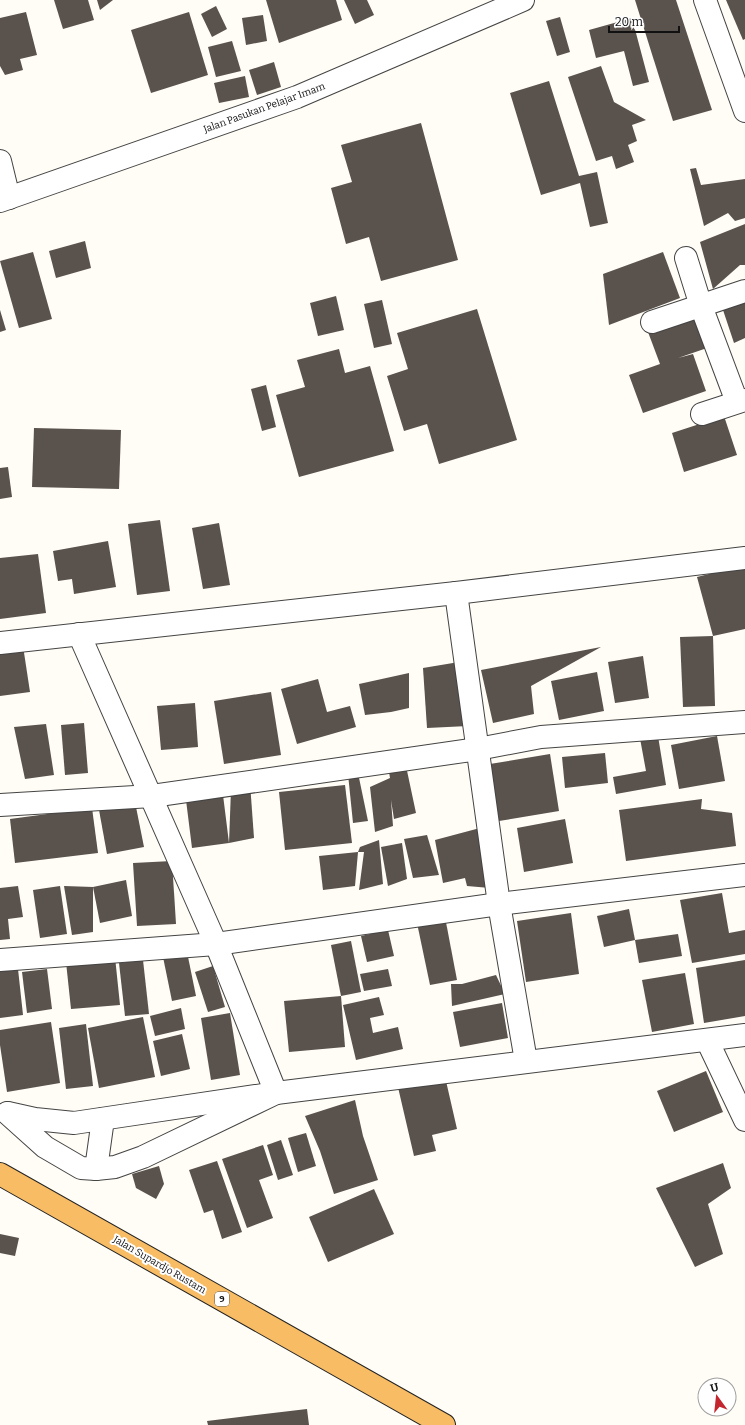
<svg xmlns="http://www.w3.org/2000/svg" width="745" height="1425" font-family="Bitter,serif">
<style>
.building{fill:#5a524d}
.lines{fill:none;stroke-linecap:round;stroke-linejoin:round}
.minor-casing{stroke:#444;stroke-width:24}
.trunk-casing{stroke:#222;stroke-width:24}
.minor{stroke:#fff;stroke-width:22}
.trunk{stroke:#f7bc64;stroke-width:22}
.labels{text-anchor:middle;stroke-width:4;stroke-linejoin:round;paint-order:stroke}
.shield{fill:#fff;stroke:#585858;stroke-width:1}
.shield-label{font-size:9px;font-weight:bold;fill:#111}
.street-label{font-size:10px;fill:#111;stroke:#fff}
</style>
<rect width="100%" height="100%" fill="#fffdf5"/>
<g class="building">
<path d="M54,0H88L94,20L63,29Z"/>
<path d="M97,0H113L100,10Z"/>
<path d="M266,0H336L342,20L279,43Z"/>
<path d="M344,0H367L374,15L355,24Z"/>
<path d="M635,0H676L712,110L673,121Z"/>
<path d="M726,0H745V39L743,40Z"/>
<path d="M216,6L227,29L212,37L201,14Z"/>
<path d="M26,12L37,55L20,59L23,70L5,75L0,66V18Z"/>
<path d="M189,12L208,75L151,93L131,30Z"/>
<path d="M263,15L267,41L246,45L242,18Z"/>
<path d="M560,17L570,52L557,56L546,21Z"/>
<path d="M632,18L649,82L633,86L624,51L596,58L589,30Z"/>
<path d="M232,41L241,71L216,77L208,47Z"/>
<path d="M274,62L281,87L257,95L249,70Z"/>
<path d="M601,66L614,102L646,120L632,125L637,141L628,145L634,162L616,169L612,156L596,161L568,77Z"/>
<path d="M245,76L249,97L219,103L214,83Z"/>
<path d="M549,81L579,176L597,172L608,223L590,227L580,183L541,195L510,93Z"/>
<path d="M421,123L458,260L381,281L369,237L346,244L331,188L352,182L341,145Z"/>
<path d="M696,168L701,185L745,179V218L735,221L728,213L704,226L690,169Z"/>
<path d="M745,224V265H740L713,289L700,242Z"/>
<path d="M85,241L91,268L56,278L49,251Z"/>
<path d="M33,252L52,319L19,328L0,261Z"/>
<path d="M663,252L680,298L609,325L603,274Z"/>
<path d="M336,296L344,330L318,336L310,303Z"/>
<path d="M745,298V338L734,343L721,304Z"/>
<path d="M382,300L392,344L374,348L364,304Z"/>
<path d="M477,309L517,440L439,464L427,424L404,431L387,376L408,369L397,333Z"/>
<path d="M0,310L6,330L0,332Z"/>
<path d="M696,316L707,348L678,358L693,354L706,391L643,413L629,375L660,364L648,332Z"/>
<path d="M339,349L345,373L370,366L394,451L299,477L276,395L305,387L297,360Z"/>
<path d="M266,385L276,427L262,431L251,389Z"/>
<path d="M724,416L737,455L684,472L672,433Z"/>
<path d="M34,428L121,430L119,489L32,487Z"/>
<path d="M8,467L12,497L0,499V468Z"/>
<path d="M160,520L170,591L137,595L128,524Z"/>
<path d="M219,523L230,585L203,589L192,528Z"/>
<path d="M108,541L116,587L74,594L72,579L58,581L53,551Z"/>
<path d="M38,554L46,613L0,619V558Z"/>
<path d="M745,565V629L713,636L697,577Z"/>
<path d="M713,636L715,706L683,707L680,637Z"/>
<path d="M23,646L30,692L0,696V649Z"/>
<path d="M601,647L531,686L534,714L493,723L481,670Z"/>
<path d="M643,656L649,698L615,703L608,662Z"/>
<path d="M459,662L468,726L427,728L423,668Z"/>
<path d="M597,672L604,711L559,720L551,681Z"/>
<path d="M409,673V708L391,712L365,715L359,684Z"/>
<path d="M318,679L327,712L350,706L356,727L297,744L281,689Z"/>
<path d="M271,692L281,755L224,764L214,701Z"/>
<path d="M195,703L198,747L161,750L157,706Z"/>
<path d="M84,723L88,773L65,775L61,725Z"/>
<path d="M46,724L54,775L25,779L14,727Z"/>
<path d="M657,730L666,785L616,794L613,777L646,771L639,733Z"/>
<path d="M717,736L725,781L679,789L671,745Z"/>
<path d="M605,753L608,783L565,788L562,757Z"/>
<path d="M550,754L559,811L499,821L490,764Z"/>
<path d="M406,766L416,813L394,819L391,800L393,826L375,832L370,787L390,778L389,772Z"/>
<path d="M358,773L368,821L353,823L348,774Z"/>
<path d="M250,783L254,838L229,843L231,789Z"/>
<path d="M345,785L352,843L285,850L279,792Z"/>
<path d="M223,795L229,843L192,848L186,800Z"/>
<path d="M702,799L701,809L732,813L736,846L626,861L619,810Z"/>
<path d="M135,802L144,847L107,854L99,810Z"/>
<path d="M92,808L98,853L15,863L10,819Z"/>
<path d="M565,819L573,863L524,872L517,828Z"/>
<path d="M480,828L490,888L467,886L465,878L443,883L435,840Z"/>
<path d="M427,835L439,875L413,878L404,839Z"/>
<path d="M379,840L383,884L359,890L364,852H358L360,847Z"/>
<path d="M402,843L407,879L388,886L381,847Z"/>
<path d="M358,852L355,886L323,890L319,856Z"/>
<path d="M172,861L176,924L137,926L133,863Z"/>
<path d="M126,880L132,916L100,923L93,887Z"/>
<path d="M18,886L23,917L8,919L10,939L0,940V888Z"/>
<path d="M60,886L67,934L40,938L33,890Z"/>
<path d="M64,886L93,887V932L72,935Z"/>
<path d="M722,893L729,933L745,930V954L692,963L680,900Z"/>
<path d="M629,909L635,940L604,947L597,916Z"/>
<path d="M571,913L579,974L526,982L517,921Z"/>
<path d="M445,917L457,980L430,985L417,923Z"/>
<path d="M388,930L394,956L367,962L361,936Z"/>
<path d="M678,934L682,956L639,963L635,940Z"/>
<path d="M351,941L361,992L341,996L331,945Z"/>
<path d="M187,952L196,996L172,1001L163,957Z"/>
<path d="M115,957L120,1005L71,1009L66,962Z"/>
<path d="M143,960L149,1014L125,1016L119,963Z"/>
<path d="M745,960V1016L704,1023L696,968Z"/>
<path d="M213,966L225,1007L208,1012L195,972Z"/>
<path d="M18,969L23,1015L0,1018V971Z"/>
<path d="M47,969L52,1009L27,1013L22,972Z"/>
<path d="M388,969L392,986L364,991L360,974Z"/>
<path d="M685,973L694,1024L652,1032L642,980Z"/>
<path d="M496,975L505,994L452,1006L451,984H462Z"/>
<path d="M341,996L345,1047L289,1052L284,1001Z"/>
<path d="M379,997L384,1015L370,1018L373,1033L398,1027L403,1049L356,1060L343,1005Z"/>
<path d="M502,1003L508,1038L460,1047L453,1012Z"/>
<path d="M181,1008L185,1029L155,1036L150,1016Z"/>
<path d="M230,1013L240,1075L211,1080L201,1018Z"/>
<path d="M143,1017L155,1077L99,1088L88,1028Z"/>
<path d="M51,1022L60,1083L7,1092L0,1045V1030Z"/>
<path d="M86,1024L93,1086L66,1089L59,1028Z"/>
<path d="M182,1034L190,1069L161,1076L153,1041Z"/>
<path d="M706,1071L723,1112L674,1132L657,1091Z"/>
<path d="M416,1079L422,1086L446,1081L457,1129L432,1135L436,1151L414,1156L397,1083Z"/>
<path d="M355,1100L363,1136L378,1180L334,1194L320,1151L305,1116Z"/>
<path d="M306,1133L316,1166L298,1172L288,1138Z"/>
<path d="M281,1140L293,1175L278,1180L267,1145Z"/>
<path d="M263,1145L273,1175L259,1180L273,1218L247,1228L222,1159Z"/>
<path d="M217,1161L242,1232L222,1239L213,1210L204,1213L189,1170Z"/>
<path d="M723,1163L731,1188L708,1204L723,1254L695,1267L656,1188Z"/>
<path d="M159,1166L164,1184L156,1199L136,1188L132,1174Z"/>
<path d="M374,1189L394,1234L328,1262L309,1217Z"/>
<path d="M0,1234L19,1238L15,1256L0,1253Z"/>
<path d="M307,1409L309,1425H208L207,1421Z"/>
</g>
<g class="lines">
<defs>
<g id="minor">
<path d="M705,0L745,111"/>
<path d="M0,161L9,198"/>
<path d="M0,201L297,97L523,0"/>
<path d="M686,258L701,306L737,402"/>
<path d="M652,322L745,291"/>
<path d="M702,414L745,400"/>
<path d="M456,593L499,904L526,1061"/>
<path d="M0,643L456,593L745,558"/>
<path d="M0,805L152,796L478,749L541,737L745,722"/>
<path d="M0,960L216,944L499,904L745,875"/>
<path d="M707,1040L745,1120"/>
<path d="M7,1113L45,1147L81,1168L96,1169L115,1167L143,1157L276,1093L216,944L79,634"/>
<path d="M8,1113L35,1119L74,1123L276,1093L745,1035"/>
<path d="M96,1169L103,1119"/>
</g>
<path id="trunk" d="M0,1174L444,1425"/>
</defs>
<use href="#minor" class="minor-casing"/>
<use href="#trunk" class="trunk-casing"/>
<use href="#minor" class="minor"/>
<use href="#trunk" class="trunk"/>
</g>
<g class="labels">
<rect class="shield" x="215" y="1292" width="14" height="14" rx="3"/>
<g class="shield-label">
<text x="222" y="1302">9</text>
</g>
<g class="street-label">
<text transform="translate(264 107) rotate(-20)" y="4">Jalan Pasukan Pelajar Imam</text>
<text transform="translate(160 1264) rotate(30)" y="4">Jalan Supardjo Rustam</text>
</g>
</g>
<g transform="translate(717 1397) rotate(345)"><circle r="19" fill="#ffffff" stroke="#a0a0a0"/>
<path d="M0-3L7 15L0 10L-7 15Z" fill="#c4262e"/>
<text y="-6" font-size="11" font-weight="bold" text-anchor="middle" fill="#111111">U</text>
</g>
<path d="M609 26v6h70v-6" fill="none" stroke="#111111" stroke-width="2"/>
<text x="615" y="26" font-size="12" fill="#111111" stroke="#ffffff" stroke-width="3" paint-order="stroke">20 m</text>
</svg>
